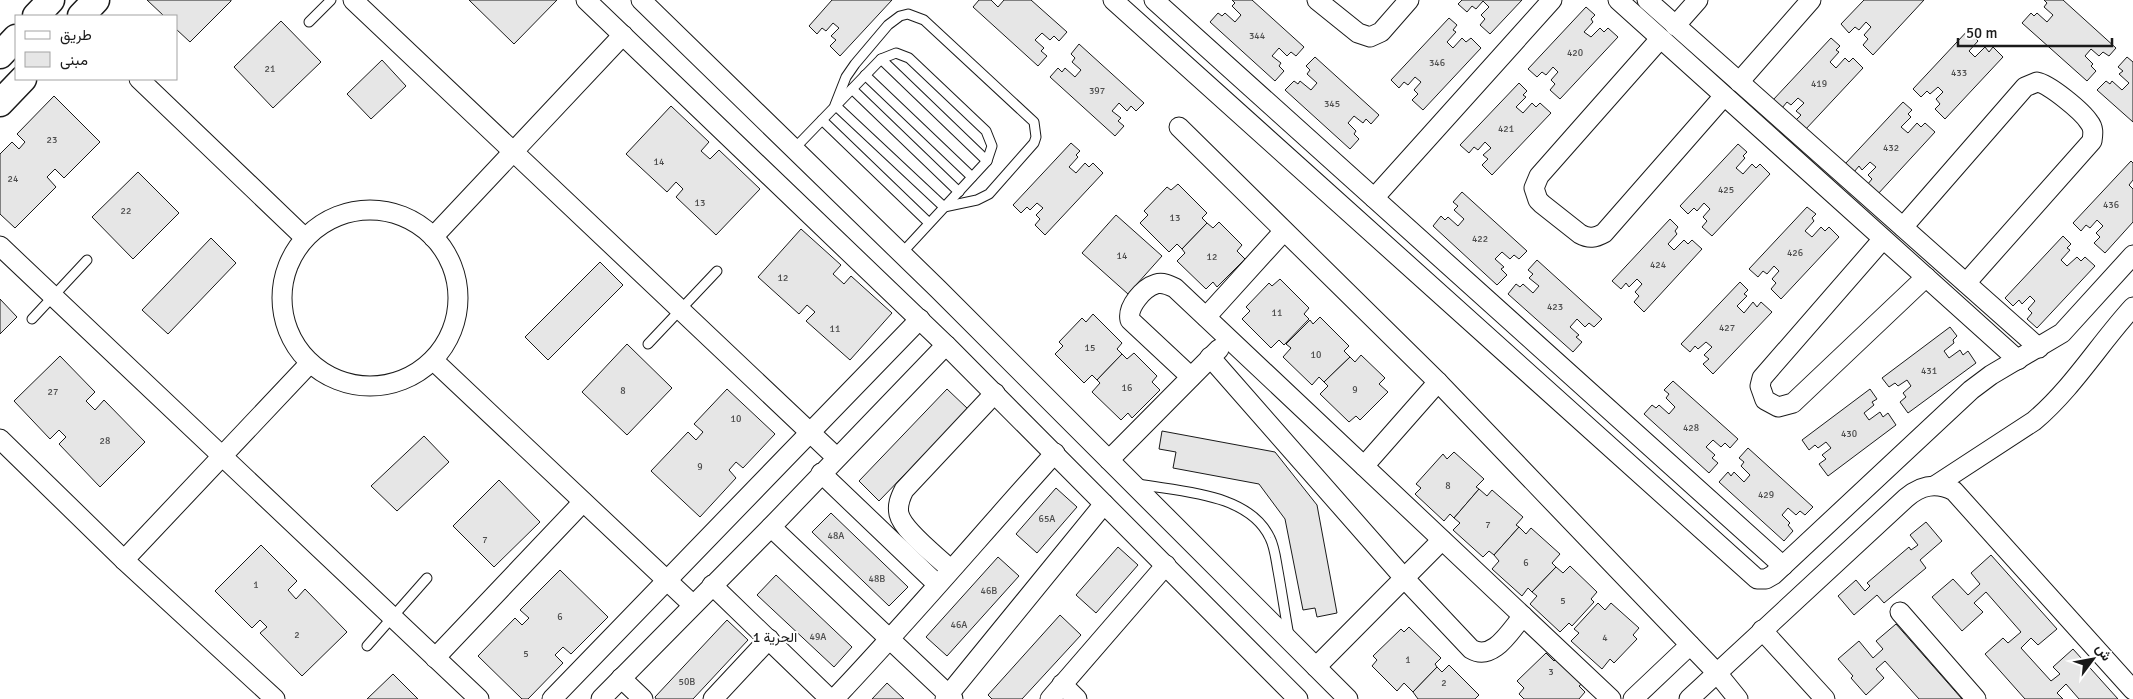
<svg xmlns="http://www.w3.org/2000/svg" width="2133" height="699" font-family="Signika,Vazirmatn,sans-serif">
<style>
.building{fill:#e6e6e6;stroke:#1a1a1a}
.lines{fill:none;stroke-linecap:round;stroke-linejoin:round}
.lane-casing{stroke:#1a1a1a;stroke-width:11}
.street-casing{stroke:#1a1a1a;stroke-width:21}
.secondary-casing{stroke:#1a1a1a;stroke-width:29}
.lane{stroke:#fff;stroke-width:9}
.street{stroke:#fff;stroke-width:19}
.secondary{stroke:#fff;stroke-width:26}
.labels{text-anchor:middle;stroke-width:4;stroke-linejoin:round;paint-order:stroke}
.number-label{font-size:10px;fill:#4d4d4d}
.neighbourhood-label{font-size:14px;fill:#1a1a1a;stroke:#fff}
</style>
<rect width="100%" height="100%" fill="#fff"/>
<g class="building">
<path d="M147,0H231V1L190,42L176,29V16H164Z"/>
<path d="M469,0H557L514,44Z"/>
<path d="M832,0H892L840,56L830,46L836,40L831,36L839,28L833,23L826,31L822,28L817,34L809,26Z"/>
<path d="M979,0H991L998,7L1004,0H1031L1067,32L1059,41L1054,36L1050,40L1042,33L1035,40L1044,48L1041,51L1047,56L1038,66L973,7Z"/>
<path d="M1232,0H1252L1304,47L1296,56L1291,52L1287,56L1279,48L1272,56L1281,63L1279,66L1284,71L1275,81L1210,22L1218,13L1222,16L1225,13L1235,22L1241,15L1232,6L1235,3Z"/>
<path d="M1462,0H1522L1490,34L1480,25L1485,19L1481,15L1489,7L1483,1L1476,9L1472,6L1467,12L1458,4Z"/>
<path d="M1864,0H1924L1873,55L1863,45L1868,39L1864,35L1871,27L1866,22L1859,30L1855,27L1849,33L1841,24Z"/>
<path d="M2044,0H2063L2116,48L2109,56L2103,52L2099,56L2091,49L2085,56L2093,64L2091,66L2096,71L2087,81L2022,23L2031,13L2034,16L2037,13L2047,22L2053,15L2044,7L2047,3Z"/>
<path d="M1586,7L1595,15L1591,19L1593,22L1584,32L1591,37L1600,28L1604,32L1608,28L1618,37L1560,99L1550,90L1555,84L1551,80L1558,72L1553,67L1546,75L1542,72L1537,77L1528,69Z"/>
<path d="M1449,18L1457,25L1453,30L1456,32L1447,42L1453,48L1462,38L1466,42L1471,38L1481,48L1423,110L1412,100L1418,94L1414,90L1421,82L1415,77L1408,85L1404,82L1399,88L1391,80Z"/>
<path d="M281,21L321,62L273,108L234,67Z"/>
<path d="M1971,27L1980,35L1976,39L1978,41L1969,51L1975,57L1985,47L1989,52L1993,47L2003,57L1945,119L1935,109L1940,104L1936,99L1943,92L1938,87L1930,94L1927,91L1921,97L1913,89Z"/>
<path d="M1831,38L1840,46L1836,50L1839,52L1830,62L1836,68L1845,58L1849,62L1853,58L1863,68L1805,130L1795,121L1801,115L1796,111L1804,103L1798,98L1791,105L1787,102L1782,108L1773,100Z"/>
<path d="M1079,44L1144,103L1136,111L1131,106L1127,111L1119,103L1112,111L1121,118L1118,121L1124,126L1115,136L1050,77L1058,68L1062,72L1065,68L1075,77L1081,70L1072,62L1075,58L1071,54Z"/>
<path d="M1315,57L1379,115L1371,124L1366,119L1363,123L1354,116L1348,123L1356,131L1354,134L1359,139L1350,149L1285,90L1294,81L1298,84L1300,81L1311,90L1317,83L1307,74L1310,70L1306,66Z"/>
<path d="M2127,57L2133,62V122L2097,90L2106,81L2110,84L2112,81L2122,90L2129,83L2119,74L2123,71L2118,67Z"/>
<path d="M382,60L406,86L371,119L347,94Z"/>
<path d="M1519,83L1527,91L1523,95L1526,97L1516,107L1523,113L1532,103L1536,107L1540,103L1551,113L1492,175L1482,165L1488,159L1483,155L1491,148L1485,142L1478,150L1474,147L1469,153L1460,145Z"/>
<path d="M54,96L100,142L64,178L55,169L47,177L56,187L15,228L0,214V154L12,142L19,149L25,142L17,134Z"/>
<path d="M1903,102L1912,110L1908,114L1911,117L1901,127L1908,133L1917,123L1921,127L1925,123L1935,132L1877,195L1867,185L1872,179L1868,175L1876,167L1870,162L1862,170L1859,166L1854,172L1845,164Z"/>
<path d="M671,106L709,142L701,151L710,159L719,150L760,189L716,235L676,197L683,189L676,182L667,192L626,154Z"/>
<path d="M1071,143L1080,151L1076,155L1078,157L1069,167L1076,173L1085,163L1089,167L1093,163L1103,173L1045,235L1035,225L1040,219L1036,215L1043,208L1037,203L1030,210L1027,207L1021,213L1013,205Z"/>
<path d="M1738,144L1747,152L1743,156L1745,158L1736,168L1743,174L1752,164L1756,168L1760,164L1770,174L1712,236L1702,227L1707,221L1703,217L1710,209L1704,203L1697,211L1694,208L1688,214L1680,206Z"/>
<path d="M2131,161L2133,163V180L2129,185L2133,189V222L2105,253L2094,243L2100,237L2096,233L2103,226L2097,220L2090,228L2086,225L2081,231L2073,223Z"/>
<path d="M138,172L179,213L133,259L92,217Z"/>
<path d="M1178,184L1207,213L1202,218L1207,223L1182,249L1177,244L1169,252L1140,223L1148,215L1144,211L1167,187L1171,190Z"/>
<path d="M1462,192L1527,251L1519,259L1514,255L1510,259L1502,252L1495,259L1504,267L1501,269L1507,275L1497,285L1433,226L1441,216L1445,220L1448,217L1458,226L1464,219L1454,210L1458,206L1453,202Z"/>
<path d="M1807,207L1816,214L1812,218L1814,221L1805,231L1812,237L1821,227L1825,231L1829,227L1839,237L1781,299L1771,289L1776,283L1772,279L1779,271L1774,266L1767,274L1763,271L1758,277L1749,269Z"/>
<path d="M1116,215L1162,256L1128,294L1082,253Z"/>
<path d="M1670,219L1678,227L1675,231L1677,234L1668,244L1674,250L1684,240L1688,244L1692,240L1702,249L1644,312L1634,302L1639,296L1635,292L1642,284L1637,279L1629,287L1626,283L1621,289L1612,281Z"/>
<path d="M1219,222L1242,245L1237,251L1245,259L1217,287L1213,282L1206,289L1177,261L1185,253L1182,249L1207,223L1213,228Z"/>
<path d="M801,229L841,265L833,274L844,284L851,276L892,313L850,360L806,321L815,312L807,305L799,314L758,277Z"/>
<path d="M2063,236L2071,244L2067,248L2070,250L2061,260L2067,266L2077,257L2081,261L2085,257L2095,266L2037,328L2027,319L2032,313L2028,309L2035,301L2030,296L2022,304L2019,300L2013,306L2005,298Z"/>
<path d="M211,238L236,263L168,334L142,310Z"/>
<path d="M1537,260L1602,319L1594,327L1589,323L1585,327L1577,319L1570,327L1579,335L1576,337L1582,342L1573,352L1508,294L1516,284L1520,287L1523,284L1533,293L1539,286L1529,278L1533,274L1528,270Z"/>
<path d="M600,262L623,285L548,360L525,337Z"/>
<path d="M1280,279L1309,308L1304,314L1309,319L1284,345L1279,340L1271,348L1242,319L1250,311L1246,307L1269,283L1272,286Z"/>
<path d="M1740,282L1748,290L1744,294L1747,296L1737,306L1744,313L1753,302L1757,307L1761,302L1772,312L1713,374L1703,364L1709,359L1704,355L1712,347L1706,342L1698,349L1695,346L1690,352L1681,344Z"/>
<path d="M0,299L17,317L0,334Z"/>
<path d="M1093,314L1122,343L1117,349L1122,354L1097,380L1092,375L1084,383L1055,354L1063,346L1059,342L1082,318L1086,322Z"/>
<path d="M1320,317L1349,346L1344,351L1350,357L1324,382L1319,377L1312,385L1283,357L1291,348L1286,344L1310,320L1313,324Z"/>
<path d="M1950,327L1957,336L1953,340L1954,343L1944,351L1949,358L1960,350L1963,355L1968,351L1976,363L1908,413L1900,402L1906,397L1903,393L1911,386L1907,380L1898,386L1895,383L1889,387L1882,378Z"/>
<path d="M627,344L672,388L627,435L582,392Z"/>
<path d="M1134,353L1157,376L1152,382L1160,390L1132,418L1128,413L1121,420L1092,392L1100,383L1097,380L1122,354L1127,359Z"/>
<path d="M1361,355L1385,378L1379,384L1388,392L1360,420L1356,416L1349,422L1320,394L1328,386L1324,382L1350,357L1355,362Z"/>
<path d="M60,356L95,392L86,401L95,410L104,400L145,442L100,487L59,444L66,437L59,430L50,439L14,401Z"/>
<path d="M1673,381L1738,439L1730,448L1725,443L1721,447L1713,440L1706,447L1715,455L1712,458L1718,463L1709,473L1644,414L1652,405L1656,408L1659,405L1669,414L1675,407L1666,398L1669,394L1664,390Z"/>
<path d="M727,389L775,434L743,468L736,462L729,470L736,478L700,517L651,471L688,432L696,440L703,432L694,424Z"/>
<path d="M947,389L968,409L879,501L859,481Z"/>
<path d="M1870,389L1877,399L1872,402L1874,405L1864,413L1869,420L1880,412L1883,417L1888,413L1896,425L1828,476L1819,464L1826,459L1822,455L1831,448L1826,442L1818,448L1815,445L1809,450L1802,440Z"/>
<path d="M1162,431L1275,452L1317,505L1337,613L1317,617L1315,608L1303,610L1285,519L1259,484L1173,468L1176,452L1159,449Z"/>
<path d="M424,436L449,462L397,511L371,486Z"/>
<path d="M1748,448L1813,507L1805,515L1800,511L1796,515L1788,508L1782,515L1790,523L1788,525L1793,531L1784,541L1719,482L1728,472L1731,476L1734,472L1744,482L1750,475L1741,466L1744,462L1739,458Z"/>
<path d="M1454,452L1484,479L1476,487L1479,489L1454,518L1450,514L1444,521L1415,494L1421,488L1416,484L1443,454L1447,459Z"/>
<path d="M499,480L540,522L494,567L453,526Z"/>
<path d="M1056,488L1077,507L1037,553L1016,534Z"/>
<path d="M1479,489L1487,496L1492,490L1523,517L1516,525L1519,527L1494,555L1489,551L1483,557L1453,530L1460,523L1454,518Z"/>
<path d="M831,513L908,587L889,606L812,532Z"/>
<path d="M1926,522L1942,541L1920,560L1926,568L1884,603L1877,595L1854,615L1838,596L1856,580L1865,591L1870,586L1867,583L1909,547L1911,550L1918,545L1910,535Z"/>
<path d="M1519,527L1526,534L1531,528L1560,554L1552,563L1556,567L1532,592L1528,588L1522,596L1492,569L1499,561L1494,555Z"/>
<path d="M261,545L297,581L288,590L296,599L305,589L347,632L302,676L260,633L267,627L260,620L252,628L215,591Z"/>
<path d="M1118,547L1138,565L1096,613L1076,595Z"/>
<path d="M1991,555L2057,629L2038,645L2031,638L2021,648L2051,681L2060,674L2053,667L2073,649L2118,699H2079L2066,684L2057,693L2063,699H2025L1985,654L2003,638L2008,643L2021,632L1986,592L1974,603L1983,612L1962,631L1932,597L1953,579L1968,595L1980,584L1971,573Z"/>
<path d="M998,557L1019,576L947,656L926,637Z"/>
<path d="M1570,566L1597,592L1591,599L1594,602L1572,626L1569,623L1560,632L1530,604L1537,596L1532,592L1556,567L1563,573Z"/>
<path d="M560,570L608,617L571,654L563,647L555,655L563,663L528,699H522L478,656L515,618L522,625L529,618L520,610Z"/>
<path d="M776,575L852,647L834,667L757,595Z"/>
<path d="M1598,603L1605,610L1611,603L1639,628L1633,635L1637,639L1614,663L1610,659L1602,669L1571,641L1579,633L1574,629Z"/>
<path d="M1060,615L1081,635L1022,699H992L988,695Z"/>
<path d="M727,620L748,640L693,699H656L655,697Z"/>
<path d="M1896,624L1962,699H1919L1885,661L1876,669L1884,678L1866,695L1851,678L1853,676L1838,659L1859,641L1873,658L1883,649L1876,641Z"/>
<path d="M1409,627L1441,658L1435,664L1437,667L1413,692L1404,683L1397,691L1372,666L1377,660L1373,656L1401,629L1404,632Z"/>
<path d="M1546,653L1554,661L1559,656L1584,682L1579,686L1585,692L1579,699H1524L1519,694L1524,688L1517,681Z"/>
<path d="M1449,665L1479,695L1475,699H1418L1413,692L1437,667L1442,672Z"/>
<path d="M393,674L418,699H367Z"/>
<path d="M887,683L904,699H872Z"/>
</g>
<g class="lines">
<defs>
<g id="lane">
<path d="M908,14L924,20L1034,122L1036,137L1034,143L989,194L977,200L944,207L835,105L846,77L855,64L888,25L900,16Z"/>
<path d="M309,22L331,0"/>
<path d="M881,59L987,161"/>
<path d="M865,75L972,177"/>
<path d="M852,89L959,192"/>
<path d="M822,120L929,223"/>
<path d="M793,150L881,59L896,53L909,58L986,131L992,146L987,161L901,254"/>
<path d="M32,319L87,260"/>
<path d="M648,344L717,271"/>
<path d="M1138,484C1181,492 1249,493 1270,538C1275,548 1276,561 1278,571C1282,593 1285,614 1289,636"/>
<path d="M367,646L427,578"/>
</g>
<g id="street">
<path d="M353,0L836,457"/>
<path d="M586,0L946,345L1298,699"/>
<path d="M641,0L938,289L1348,699"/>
<path d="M1113,0L1757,579H1766L1773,575L1971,390L1991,375L2062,333L2133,255"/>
<path d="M1154,0L1783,566"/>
<path d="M1317,0L1358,33L1370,37L1381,32L1409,0"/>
<path d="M1618,0L2018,360"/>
<path d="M1647,0L2039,348"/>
<path d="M1675,26L1698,0"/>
<path d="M1660,39L1539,176L1534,188L1538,200L1542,204L1580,234C1589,239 1595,238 1604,233L1724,96"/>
<path d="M139,79L305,238"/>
<path d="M1739,82L1811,0"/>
<path d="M1179,127L1438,382L1717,673L1738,699"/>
<path d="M1374,198L1552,0"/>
<circle cx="370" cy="298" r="88"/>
<path d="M1903,227L2025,87L2037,82C2049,84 2082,111 2089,122C2094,128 2093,134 2092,141L1966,283"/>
<path d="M433,237L623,35"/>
<path d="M1883,239L1762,378L1760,386L1765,400L1778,407L1793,403L1926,277"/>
<path d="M0,246L479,699"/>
<path d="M1206,317L1284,231"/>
<path d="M1210,357L1405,579L1471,649C1493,662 1510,631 1523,616"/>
<path d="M433,360L693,605"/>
<path d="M1191,377L1130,320C1127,307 1143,288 1156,284C1163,282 1169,285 1175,288L1611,699"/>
<path d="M0,439L124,560L275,699"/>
<path d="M1109,460L1219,349"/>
<path d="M1364,466L1438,382"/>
<path d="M821,473L937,584"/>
<path d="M1936,485L2034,421C2073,388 2099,344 2133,307"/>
<path d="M771,527L953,699"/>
<path d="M124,560L310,363"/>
<path d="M950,569C937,556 903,531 899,514C897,505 900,498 904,490L995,393"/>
<path d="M712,585L830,699"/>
<path d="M1900,612L1976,699"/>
<path d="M1762,630L1825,699"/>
<path d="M435,658L583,502"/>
<path d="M1316,667L1442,540"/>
<path d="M621,678L643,699"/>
<path d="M1062,684L1077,699"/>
<path d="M552,699L920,319"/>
<path d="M601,699L771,527L946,345"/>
<path d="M713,699L769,639"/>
<path d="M834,699C910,619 981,535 1055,453"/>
<path d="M945,699L1104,504"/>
<path d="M1050,699L1166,565"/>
<path d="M1633,699L1690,645"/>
<path d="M1689,699L1906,498C1921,485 1936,482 1954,491L2133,690"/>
</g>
<g id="secondary">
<path d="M36,16L51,0"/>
<path d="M81,16L96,0"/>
<path d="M0,55L16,38"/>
<path d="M0,103L23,79"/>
</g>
</defs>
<use href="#lane" class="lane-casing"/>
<use href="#street" class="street-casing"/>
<use href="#secondary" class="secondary-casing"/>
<use href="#lane" class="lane"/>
<use href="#street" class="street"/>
<use href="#secondary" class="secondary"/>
</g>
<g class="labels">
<g class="number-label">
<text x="1257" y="39">344</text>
<text x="1575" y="56">420</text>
<text x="1437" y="66">346</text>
<text x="270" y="72">21</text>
<text x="1959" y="76">433</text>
<text x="1819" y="87">419</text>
<text x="1097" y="94">397</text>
<text x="1332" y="107">345</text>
<text x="1506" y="132">421</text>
<text x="52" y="143">23</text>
<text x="1891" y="151">432</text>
<text x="659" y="165">14</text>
<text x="13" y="182">24</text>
<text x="1726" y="193">425</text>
<text x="700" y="206">13</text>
<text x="2111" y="208">436</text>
<text x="126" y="214">22</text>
<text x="1175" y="221">13</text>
<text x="1480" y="242">422</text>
<text x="1795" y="256">426</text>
<text x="1122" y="259">14</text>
<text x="1212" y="260">12</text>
<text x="1658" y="268">424</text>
<text x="783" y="281">12</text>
<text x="1555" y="310">423</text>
<text x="1277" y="316">11</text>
<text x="1727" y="331">427</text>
<text x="835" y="332">11</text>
<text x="1090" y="351">15</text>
<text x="1316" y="358">10</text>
<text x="1929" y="374">431</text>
<text x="1127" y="391">16</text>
<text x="1355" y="393">9</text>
<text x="623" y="394">8</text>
<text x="53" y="395">27</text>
<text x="736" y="422">10</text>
<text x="1691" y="431">428</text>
<text x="1849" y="437">430</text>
<text x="105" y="444">28</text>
<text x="700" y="470">9</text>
<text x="1448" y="489">8</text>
<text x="1766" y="498">429</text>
<text x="1047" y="522">65A</text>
<text x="1488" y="528">7</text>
<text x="836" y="539">48A</text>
<text x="485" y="543">7</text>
<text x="1526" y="566">6</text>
<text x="877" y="582">48B</text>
<text x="256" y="588">1</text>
<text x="989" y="594">46B</text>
<text x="1563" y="604">5</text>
<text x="560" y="620">6</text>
<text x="959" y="628">46A</text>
<text x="297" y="638">2</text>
<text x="818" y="640">49A</text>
<text x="1605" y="641">4</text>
<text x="526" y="657">5</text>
<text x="1408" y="663">1</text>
<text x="1551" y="675">3</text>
<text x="687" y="685">50B</text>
<text x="1444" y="686">2</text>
</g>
<g class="neighbourhood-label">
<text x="775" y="642">الحرية 1</text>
</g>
</g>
<rect x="15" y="15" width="162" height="65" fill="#ffffff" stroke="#a3a3a3"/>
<rect x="25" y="31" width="25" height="8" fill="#ffffff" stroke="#a3a3a3"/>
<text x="60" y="40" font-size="15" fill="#1a1a1a">طريق</text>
<rect x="25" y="52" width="25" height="15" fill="#e6e6e6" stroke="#a3a3a3"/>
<text x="60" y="65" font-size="15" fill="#1a1a1a">مبنى</text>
<g transform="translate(2093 659) rotate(58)" stroke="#ffffff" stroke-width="4" paint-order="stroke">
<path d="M0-4L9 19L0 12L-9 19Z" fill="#1a1a1a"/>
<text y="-8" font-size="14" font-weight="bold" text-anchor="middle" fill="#1a1a1a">ش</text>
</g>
<path d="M1958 38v8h154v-8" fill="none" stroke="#1a1a1a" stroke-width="2.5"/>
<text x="1966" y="38" font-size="15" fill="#1a1a1a" stroke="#ffffff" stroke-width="4" paint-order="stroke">50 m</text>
</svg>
